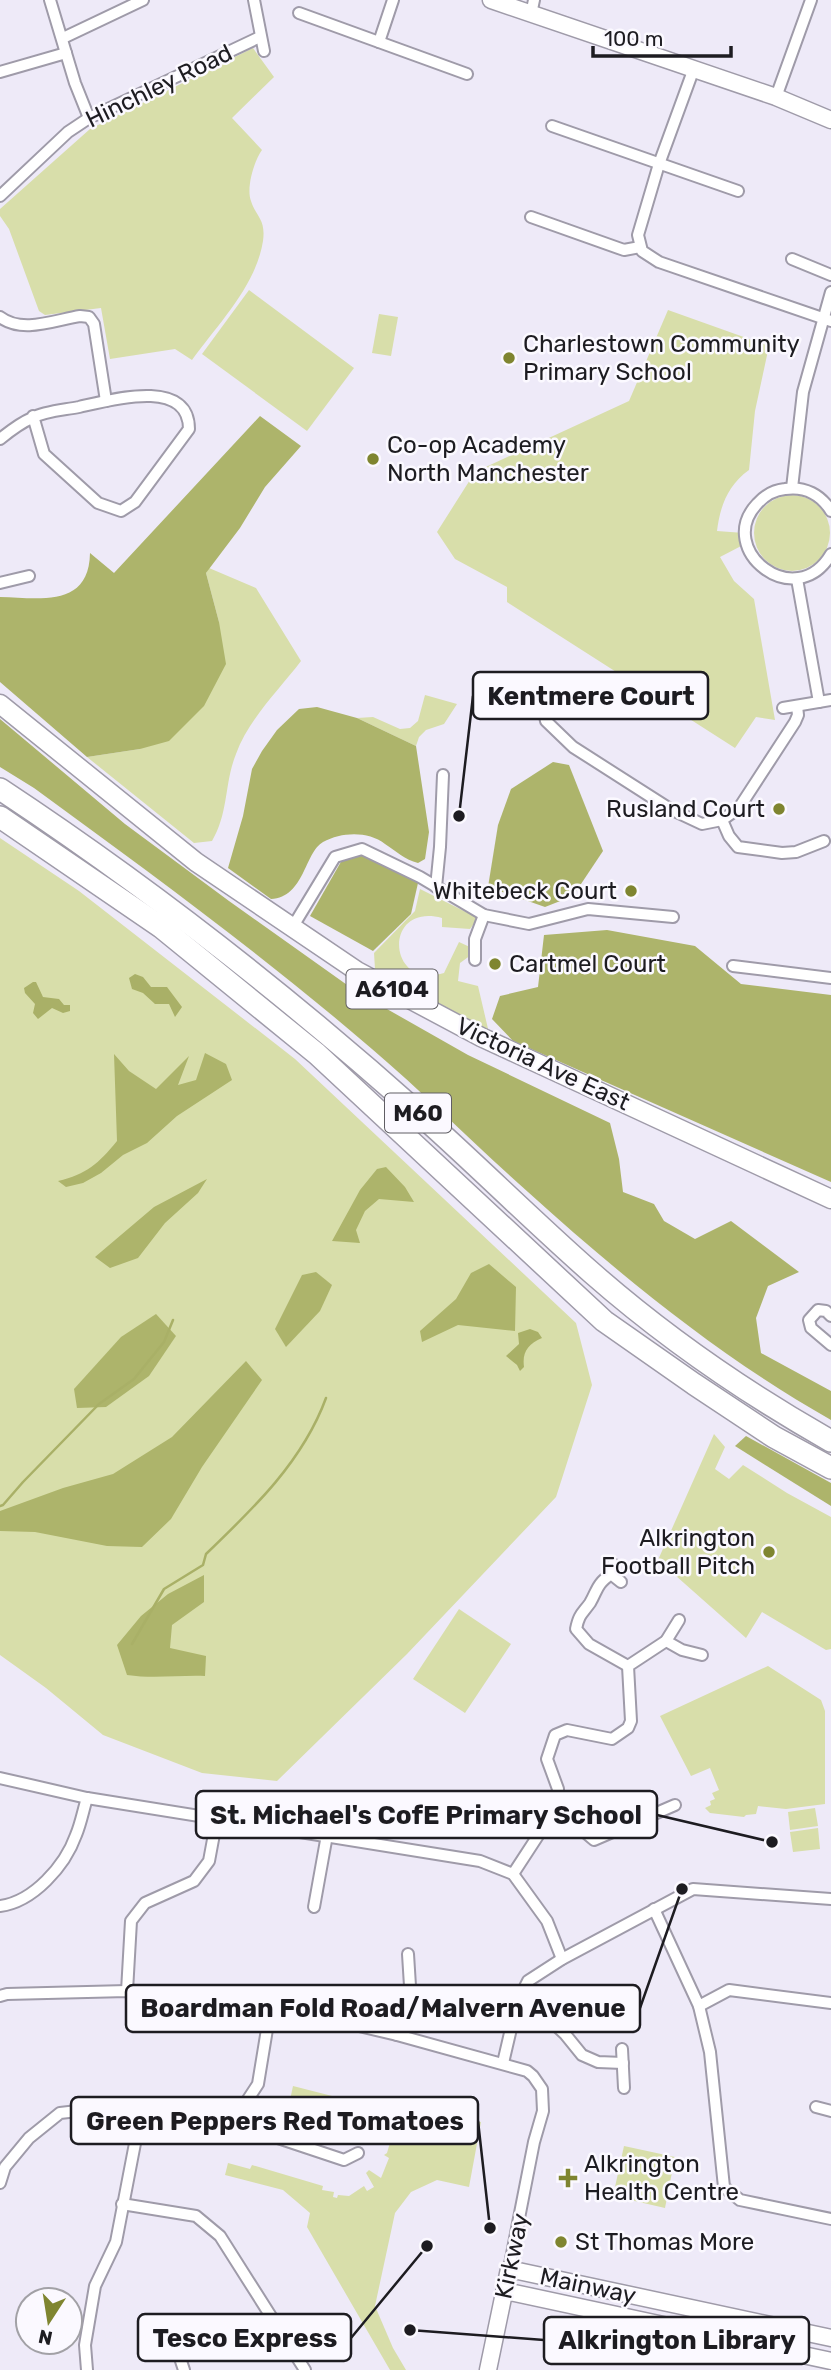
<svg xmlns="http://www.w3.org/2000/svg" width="831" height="2370" font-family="Rubik,sans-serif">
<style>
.green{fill:#d8deaa}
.forest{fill:#adb46b}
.water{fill:#a9b067}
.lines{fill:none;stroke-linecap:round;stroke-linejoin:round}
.stream{stroke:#a9b067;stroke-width:2.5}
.street-casing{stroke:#9f9ba9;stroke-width:14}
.secondary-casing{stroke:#9f9ba9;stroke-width:19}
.primary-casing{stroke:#9f9ba9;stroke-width:21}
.highway-casing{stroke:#9f9ba9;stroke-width:24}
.street{stroke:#fff;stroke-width:10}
.secondary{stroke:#fff;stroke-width:16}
.primary{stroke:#fff;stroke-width:18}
.highway{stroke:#fff;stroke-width:21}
.poi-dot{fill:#7f8530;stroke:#fbf9ff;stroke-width:2.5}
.labels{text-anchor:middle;stroke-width:5;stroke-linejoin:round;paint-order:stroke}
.shield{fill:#fbf9ff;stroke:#605e64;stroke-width:2}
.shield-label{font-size:23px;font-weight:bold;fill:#1d1c21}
.street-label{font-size:24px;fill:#1d1c21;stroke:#fbf9ff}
.poi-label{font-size:24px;fill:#1d1c21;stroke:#fbf9ff;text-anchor:start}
.leader{fill:none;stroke:#1d1c21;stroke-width:2.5}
.callout-dot{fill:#1d1c21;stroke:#fbf9ff;stroke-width:2.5}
.callout{fill:#fbf9ff;stroke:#1d1c21;stroke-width:2.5}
.callout-label{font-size:26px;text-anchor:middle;font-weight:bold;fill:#1d1c21}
</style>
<rect width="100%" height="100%" fill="#eeeaf8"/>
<g class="green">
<path d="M253,48L274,77L232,118L262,150C254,161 246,188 251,201C256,217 266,219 263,241C256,286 218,324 192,360L175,349L110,359L101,308L45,315L39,311L9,229L0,216V209L90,129Z"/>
<path d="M249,290L354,368L307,431L202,354Z"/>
<path d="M668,310L769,346L755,411L749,470C728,485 720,506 717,531L744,533L745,544L720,557L734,581L754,599L775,720L756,717L735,748L507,602V587L455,559L437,532L475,472L629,401Z"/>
<path d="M379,314L398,317L391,356L372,353Z"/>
<circle cx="792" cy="533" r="38"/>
<path d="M209,568L256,588L301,661C279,690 248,720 236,754C224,784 229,812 212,841L194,843L87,757L140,749L219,622L206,573Z"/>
<path d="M425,695L457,704L444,724L426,730L419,737L416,746L357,718L373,717L400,729L410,728L418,721Z"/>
<path d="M0,838L79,891L295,1059L576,1323L592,1385L556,1497L407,1654L277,1781L202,1773L103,1735L46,1688L0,1655Z"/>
<path d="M420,889L478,918L470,929L442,927V918C382,902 387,991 444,973L459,942L472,948L471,955L460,963L458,981L478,986L489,1033L375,969L374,953L415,911Z"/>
<path d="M714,1434L725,1447L715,1469L729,1479L743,1465L787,1493L831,1517V1649L826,1650L762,1612L746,1638L658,1560Z"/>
<path d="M459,1609L511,1644L465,1713L413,1679Z"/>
<path d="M768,1666L821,1700L825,1711V1804L786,1809L758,1806L756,1814L746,1815L744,1817L710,1813L705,1808L711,1805L710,1801L715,1799L712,1793L719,1790L710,1768L691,1776L660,1716Z"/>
<path d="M815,1808L818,1826L790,1830L788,1812Z"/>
<path d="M818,1828L820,1849L793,1852L790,1832Z"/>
<path d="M293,2086L383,2109L481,2122L469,2187L437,2180L411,2192L395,2213L375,2306L393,2348L406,2370H390L307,2227L310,2213L283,2190L225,2175L228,2163L250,2169L252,2165L323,2186L322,2190L334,2192L333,2197L337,2198L338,2195L349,2196L364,2186L367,2191L374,2187L366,2173L369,2170L381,2178L389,2158L384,2155L387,2153L391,2139L387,2133L383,2135L376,2127L378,2124L374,2122L363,2125L342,2120L341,2124L314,2118L312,2123L291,2118L292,2115L287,2114Z"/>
<path d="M624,2146L675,2157L665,2208L613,2196Z"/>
</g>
<g class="forest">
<path d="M260,416L301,446L265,487L240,528L206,573L219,622L226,664L204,706L169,741L140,749L87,757L0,682V597C40,598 89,608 90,553L114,573Z"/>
<path d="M317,707L357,718L416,746L429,832L425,859L418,863C405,860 396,851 385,844C368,831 342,832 323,842C304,853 305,897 271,899L228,868L243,816L252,769L262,751L277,730L299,709Z"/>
<path d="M0,719L125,824L229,901L357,992L468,1055L610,1123L619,1159L623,1192L654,1204L664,1221L695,1239L731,1221L799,1272L768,1286L756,1318L761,1353L831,1391V1420C721,1358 621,1276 528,1192C475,1145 426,1095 372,1049C264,956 149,872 34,788L0,767Z"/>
<path d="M553,762L569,765L603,851L573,896L545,907L488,887L498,825L511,789Z"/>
<path d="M352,855L365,856L418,883L411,914L373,951L310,916L342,860Z"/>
<path d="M607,930L695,946L741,984L831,995V1182L513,1041L492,1019L500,996L538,987L544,935Z"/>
<path d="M205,1053L226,1064L232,1080L177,1116L147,1143L123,1155L101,1173L83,1183L66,1187L58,1181C87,1174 98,1164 117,1141L114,1054L129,1071L156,1089L189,1056L178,1085L196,1080Z"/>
<path d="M386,1167L405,1187L414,1202L379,1199L365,1211L356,1230L360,1243L332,1241L360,1190L377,1169Z"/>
<path d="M207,1179L198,1193L165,1223L138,1258L110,1268L95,1257L154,1207Z"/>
<path d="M489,1264L516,1287L515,1331L458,1325L422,1342L420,1331L456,1299L471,1273Z"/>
<path d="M316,1272L332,1285L320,1311L286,1347L275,1329L302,1275Z"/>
<path d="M156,1314L176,1336L149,1376L106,1407L77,1408L74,1389L121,1337Z"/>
<path d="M246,1361L262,1380L202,1467L171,1519L142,1547L107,1546L35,1532L0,1531V1511L63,1488L113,1474L172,1437Z"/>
<path d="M746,1436L831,1483V1506L735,1446Z"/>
<path d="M204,1575V1602L172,1625L170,1648L206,1656L205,1676C179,1675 153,1679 127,1675L117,1645L141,1616L168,1594Z"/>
</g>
<g class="water">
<path d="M135,974L143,977L151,987H167L182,1007L175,1017L169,1004H155L143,993L132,989L129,978Z"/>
<path d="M33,982H36L43,997L59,999L64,1005H70V1011L63,1013L52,1008L38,1019L33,1013L35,1004L25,993L24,988Z"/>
<path d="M530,1329L538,1332L542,1338C528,1344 522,1352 524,1367L520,1371L517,1365L506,1356L519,1344L518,1333Z"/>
</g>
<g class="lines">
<g class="stream">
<path d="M0,1506L3,1505L23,1482L99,1404L134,1379L164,1342L173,1320"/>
<path d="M132,1644L164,1589L203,1565L206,1554C254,1508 303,1461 326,1398"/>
</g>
<defs>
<g id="street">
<path d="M50,0L75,83L89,118"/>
<path d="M254,0L264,51"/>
<path d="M299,13L467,74"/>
<path d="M531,14L534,0"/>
<path d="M63,38L143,0"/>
<path d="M379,42L393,0"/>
<path d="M693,71L659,164L638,235L642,251L659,262L831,321"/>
<path d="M0,72L66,53"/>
<path d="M776,97L811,0"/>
<path d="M552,126L738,191"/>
<path d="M0,196L68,132L89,118L260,37"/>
<path d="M531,217L624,250L640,247"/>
<path d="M792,259L831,275"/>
<path d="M0,317C22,334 55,320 80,316L89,317L94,324L106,401"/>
<path d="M0,439C10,431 20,423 32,418C45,411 64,410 79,407C110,400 189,377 189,429L135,502L121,511L98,503L44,454L33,416"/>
<path d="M792,488L803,392L831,292"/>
<path d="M831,511C821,495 805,486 785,489C774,490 765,495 757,504C714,550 796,614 831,554"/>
<path d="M797,579L819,702"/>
<path d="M0,583L29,576"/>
<path d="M540,694L546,721L573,747L670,809L702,824L722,820L739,808L795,722L798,715L797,706"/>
<path d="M783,708L831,700"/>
<path d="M722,820L729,836L738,847L782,853L796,852L824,841"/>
<path d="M436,887L440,847L443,775"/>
<path d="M292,928L335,857L362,849L420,877L484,915L529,924L588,909L673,917"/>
<path d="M475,960V939L484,915"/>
<path d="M733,966L831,978"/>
<path d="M831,1316L826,1311L818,1310L809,1320L811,1328L831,1345"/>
<path d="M613,1564L611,1574L621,1582"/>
<path d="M611,1574C596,1585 598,1589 590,1603C582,1614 579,1614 576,1629L589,1644L628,1666"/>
<path d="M666,1641L682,1650L702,1655"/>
<path d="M0,1778L87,1798L480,1861L513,1874L547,1921L562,1959"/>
<path d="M556,1808L594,1840L675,1805"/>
<path d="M513,1874L556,1808L558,1789L547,1759L555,1735L567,1730L612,1739L628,1728L631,1721L628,1666L666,1641L679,1620"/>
<path d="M0,1906C33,1902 65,1866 76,1835C81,1823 83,1811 87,1798"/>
<path d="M314,1907L327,1835"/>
<path d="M654,1909L699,2006L710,2052L724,2187L740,2200L831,2219"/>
<path d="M127,1991L131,1921L145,1903L194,1881L209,1861L217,1818"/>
<path d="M0,1996L7,1994L127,1991L224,1998L271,2005L397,2035L527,2071L533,2076L542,2089L543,2111L534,2142L509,2269"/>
<path d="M518,2001L540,2011L565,2034L582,2055L598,2062L623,2063"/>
<path d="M699,2006L729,1990L831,2003"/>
<path d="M397,2035L410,1986L408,1954"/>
<path d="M622,2049L624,2088"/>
<path d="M503,2063L517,2003L528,1981L562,1959L693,1889L831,1899"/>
<path d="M816,2107L831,2111"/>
<path d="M241,2110L263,2133L344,2160L358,2153"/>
<path d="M0,2183L5,2167L29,2138L60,2113L130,2105L199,2120L222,2119L241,2110L258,2084L271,2005"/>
<path d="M122,2204L196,2216L220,2236L305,2370"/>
<path d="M181,2361L184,2370"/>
<path d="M87,2370L85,2345L95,2286L116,2242L142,2107"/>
</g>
<g id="secondary">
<path d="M491,0L776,97L831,120"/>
<path d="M505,2291L831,2361"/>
<path d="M488,2370L509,2269L831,2338"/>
</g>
<path id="primary" d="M0,704L196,862L357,971L481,1037L831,1199"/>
<g id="highway">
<path d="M0,789C150,888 290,998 424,1118C481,1169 535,1223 592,1273C665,1337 746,1393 831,1441"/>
<path d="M0,817L161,927L317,1054L604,1321L694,1384L774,1437L831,1468"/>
</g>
</defs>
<use href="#street" class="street-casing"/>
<use href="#secondary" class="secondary-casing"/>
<use href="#primary" class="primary-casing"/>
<use href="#highway" class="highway-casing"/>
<use href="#street" class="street"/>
<use href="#secondary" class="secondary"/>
<use href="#primary" class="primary"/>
<use href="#highway" class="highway"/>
</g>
<g class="poi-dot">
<circle cx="509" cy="358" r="7"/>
<circle cx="373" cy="459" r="7"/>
<circle cx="779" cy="809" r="7"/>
<circle cx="631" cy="891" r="7"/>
<circle cx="495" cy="964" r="7"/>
<circle cx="769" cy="1552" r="7"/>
<path d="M564.5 2167.5h7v7h7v7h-7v7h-7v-7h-7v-7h7z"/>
<circle cx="561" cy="2242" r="7"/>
</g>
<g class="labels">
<g class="shield">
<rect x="346.5" y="969.5" width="91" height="39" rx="5"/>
<rect x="385" y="1093.5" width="66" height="39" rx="5"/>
</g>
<g class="shield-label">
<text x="392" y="997">A6104</text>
<text x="418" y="1121">M60</text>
</g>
<g class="street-label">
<text transform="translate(159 86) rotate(-26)" y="8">Hinchley Road</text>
<text transform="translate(543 1064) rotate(25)" y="8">Victoria Ave East</text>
<text transform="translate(512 2256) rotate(-78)" y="8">Kirkway</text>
<text transform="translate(588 2286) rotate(12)" y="8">Mainway</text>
</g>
<g class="poi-label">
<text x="523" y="352">Charlestown Community<tspan x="523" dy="28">Primary School</tspan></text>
<text x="387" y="453">Co-op Academy<tspan x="387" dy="28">North Manchester</tspan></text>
<text x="765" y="817" text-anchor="end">Rusland Court</text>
<text x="617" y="899" text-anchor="end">Whitebeck Court</text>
<text x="509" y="972">Cartmel Court</text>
<text x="755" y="1546" text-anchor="end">Alkrington<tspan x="755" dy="28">Football Pitch</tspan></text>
<text x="584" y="2172">Alkrington<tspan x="584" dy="28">Health Centre</tspan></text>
<text x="575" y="2250">St Thomas More</text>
</g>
</g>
<path class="leader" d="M459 816L473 696M772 1842L657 1815M682 1889L640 2008M490 2228L478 2121M427 2246L351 2338M410 2330L544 2340"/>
<g class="callout-dot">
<circle cx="459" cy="816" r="7"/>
<circle cx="772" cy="1842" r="7"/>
<circle cx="682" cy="1889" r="7"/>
<circle cx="490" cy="2228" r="7"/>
<circle cx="427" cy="2246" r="7"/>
<circle cx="410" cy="2330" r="7"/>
</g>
<g class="callout">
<rect x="473" y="672" width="235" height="47" rx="7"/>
<rect x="196" y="1791" width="461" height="47" rx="7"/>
<rect x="126" y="1985" width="514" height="47" rx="7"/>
<rect x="71" y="2097" width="407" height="47" rx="7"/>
<rect x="138" y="2314" width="213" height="47" rx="7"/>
<rect x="544" y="2317" width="265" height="47" rx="7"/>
</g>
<g class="callout-label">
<text x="591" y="705">Kentmere Court</text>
<text x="426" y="1824">St. Michael's CofE Primary School</text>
<text x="383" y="2017">Boardman Fold Road/Malvern Avenue</text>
<text x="275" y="2130">Green Peppers Red Tomatoes</text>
<text x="245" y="2347">Tesco Express</text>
<text x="677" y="2349">Alkrington Library</text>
</g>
<g transform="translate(49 2321) rotate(192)"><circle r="33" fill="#fbf9ff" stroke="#a2a1a6" stroke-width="2"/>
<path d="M0-5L12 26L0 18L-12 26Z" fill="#7f8530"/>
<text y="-10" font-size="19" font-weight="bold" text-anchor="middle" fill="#1d1c21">N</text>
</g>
<path d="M593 46v10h138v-10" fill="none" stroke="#1d1c21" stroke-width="3.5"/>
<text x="604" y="46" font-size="21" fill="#1d1c21" stroke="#fbf9ff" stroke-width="5" paint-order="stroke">100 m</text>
</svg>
